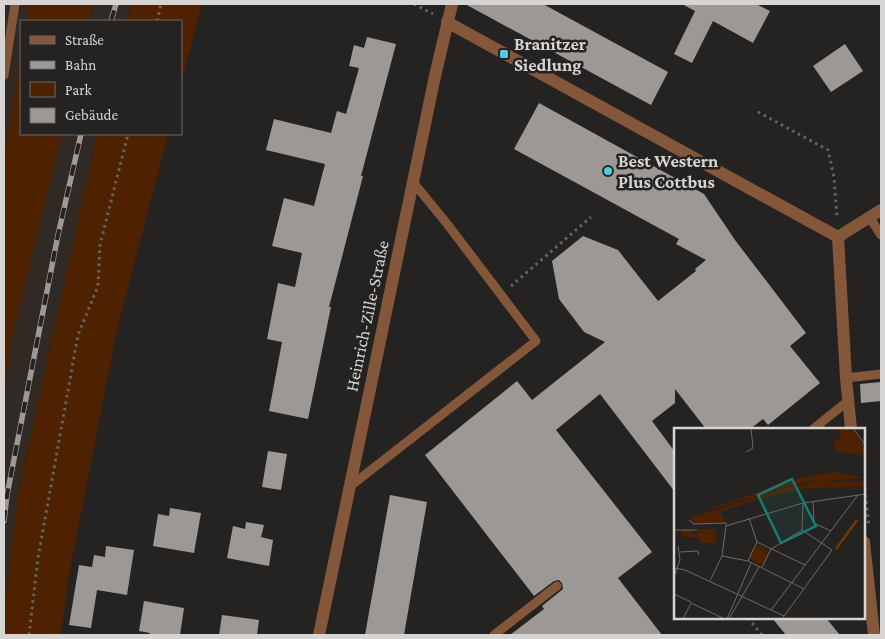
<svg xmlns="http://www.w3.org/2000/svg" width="885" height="639" font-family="'Crimson Pro',serif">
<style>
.built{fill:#312924}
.green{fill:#4e2200}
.building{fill:#9c9896}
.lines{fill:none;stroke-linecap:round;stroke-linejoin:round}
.path{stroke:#666462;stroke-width:3;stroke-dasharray:2.5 4;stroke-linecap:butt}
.service{stroke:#85573a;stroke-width:9}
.minor{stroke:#85573a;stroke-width:12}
.rail-casing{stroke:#9c9a99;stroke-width:5.5}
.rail{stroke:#252321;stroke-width:4;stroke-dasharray:11;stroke-linecap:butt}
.poi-dot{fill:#52ccd6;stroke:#252321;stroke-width:2}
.labels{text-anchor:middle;stroke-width:5;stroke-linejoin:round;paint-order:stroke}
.poi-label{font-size:18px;font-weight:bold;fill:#d7d5d4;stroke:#252321;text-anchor:start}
.street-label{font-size:18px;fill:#d7d5d4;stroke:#252321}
.inset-river{fill:none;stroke:#753700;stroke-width:2.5}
.inset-road{fill:none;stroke:#6c6a69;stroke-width:1}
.view{fill:#197b73;fill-opacity:0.15;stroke:#197b73;stroke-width:2.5}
.inset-edge{fill:none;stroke:#d7d5d4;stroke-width:2.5}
</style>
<rect width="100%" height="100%" fill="#252321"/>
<g class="built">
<path d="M4,4H29L26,21H21V51L4,160Z"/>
<path d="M93,4H131L127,21H89Z"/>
<path d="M62,134H97L18,493L4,609V392L11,343Z"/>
</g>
<g class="green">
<path d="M29,4H93L89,21H26Z"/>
<path d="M131,4H202L181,83V21H127Z"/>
<path d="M21,51V134H62L11,343L4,392V160Z"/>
<path d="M97,134H168L117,330L68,579L61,635H4V609L18,493Z"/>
</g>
<g class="building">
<path d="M465,4H543L668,72L651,105Z"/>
<path d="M682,4H756L770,11L753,43L713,21L692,63L674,54L695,11Z"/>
<path d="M367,37L396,44L361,176H363L329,307H331L308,419L269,411L282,342L267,339L278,283L295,287L302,253L272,246L284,198L314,206L325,164L266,150L274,119L331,133L337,111L346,114L359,68L349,66L354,45L364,48Z"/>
<path d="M845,44L863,71L831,92L813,66Z"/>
<path d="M539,103L704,194L735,240L806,333L790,346L820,383L768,425L763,419L750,429H706L675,389V403L652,421L675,452V492L600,394L556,430L652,552L618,578L662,635H510L544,609L542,606L563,589L562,583L559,580L554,581L534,596L425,455L517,381L532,400L605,342L584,332L559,299L552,261L583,236L618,250L658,301L696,271L695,269L706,260L676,244L679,239L514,149Z"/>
<path d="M881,382V401L861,403L860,384Z"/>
<path d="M268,451L287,454L281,490L262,487Z"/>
<path d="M390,495L427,502L404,635H365Z"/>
<path d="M170,508L201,513L194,553L153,546L158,514L169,516Z"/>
<path d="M246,522L264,525L261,537L273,540L269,566L227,558L233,526L245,529Z"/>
<path d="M106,546L134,550L127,595L97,590L91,628L69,625L79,565L92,567L94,555L105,557Z"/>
<path d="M144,601L184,608L180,635H149L150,633L139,631Z"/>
<path d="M222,615L259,620L257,635H219Z"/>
<path d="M772,618H826L840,635H786Z"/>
</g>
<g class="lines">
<g class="path">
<path d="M414,4L433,14"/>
<path d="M157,21L161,4"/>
<path d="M758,112L828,150L834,177L837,217"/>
<path d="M511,286L591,217"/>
<path d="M864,482L869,527"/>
<path d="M748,618L762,635"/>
<path d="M29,635L38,558L78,335L98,286L100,245L128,134"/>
</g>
<g class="service">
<path d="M4,75L15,4"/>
<path d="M870,218L881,235"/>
<path d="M846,378L881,374"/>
<path d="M813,429L848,401"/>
<path d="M348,488L536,341L448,225L413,182"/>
<path d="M494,635L557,586"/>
</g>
<g class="minor">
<path d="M447,22L838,237"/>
<path d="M838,237L846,378L851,429"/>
<path d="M838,237L881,210"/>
<path d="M864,542L874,635"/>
<path d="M319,635L435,76L452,4"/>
</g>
<defs>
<g id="rail">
<path d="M111,21L116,4"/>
<path d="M4,521L7,495L58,235L81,134"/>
</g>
</defs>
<use href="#rail" class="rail-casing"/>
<use href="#rail" class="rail"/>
</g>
<g class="poi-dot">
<rect x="499" y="49" width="10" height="10" rx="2.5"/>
<circle cx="608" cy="171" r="5"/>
</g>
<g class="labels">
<g class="poi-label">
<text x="514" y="50">Branitzer<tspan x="514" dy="21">Siedlung</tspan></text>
<text x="618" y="167">Best Western<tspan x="618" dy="21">Plus Cottbus</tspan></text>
</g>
<g class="street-label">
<text transform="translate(367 316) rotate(-78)" y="6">Heinrich-Zille-Straße</text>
</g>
</g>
<g transform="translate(674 428)">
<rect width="191" height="191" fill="#252321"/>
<path d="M164,0H178L191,20V28L162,23L159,13L166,11ZM160,44L191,50L122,56L11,89L129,49ZM191,53V58L127,61L89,70L46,84L51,94L20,95L16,90L114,59L149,54ZM23,101H42L43,115H26L25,109H9L7,102H18V106H23ZM76 127a9 9 0 1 1 18 0a9 9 0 1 1-18 0Z" fill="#4e2200"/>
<path class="inset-river" d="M162,121L183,92"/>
<path class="inset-road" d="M179,0L192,18M72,24L79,20L77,0M139,73L140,95L157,103M15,92L20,96L52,95V98M52,98L129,75L192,66M0,102H23M128,102L129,76M83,114L131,137M6,124L24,123L25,127M48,128L74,133L130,161M74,133L83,114L75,90M88,139L97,121L128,102M0,140L11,142L110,188M0,149L6,132L4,118M36,153L48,128L52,98M0,166L17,174M97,182L184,67M9,191L17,175L51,191M53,191L77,135M55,191L85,139M108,191L158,122L128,102"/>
<path class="view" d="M118,51L142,98L107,115L84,67Z"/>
<rect width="191" height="191" class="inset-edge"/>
</g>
<rect width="885" height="639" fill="none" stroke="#d7d5d4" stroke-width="10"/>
<rect x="20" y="20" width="162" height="115" fill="#252321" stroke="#6c6a69"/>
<rect x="30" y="36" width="25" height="8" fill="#85573a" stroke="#6c6a69"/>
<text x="65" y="45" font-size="15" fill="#d7d5d4">Straße</text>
<rect x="30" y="61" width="25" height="8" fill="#9c9a99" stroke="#6c6a69"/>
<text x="65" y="70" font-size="15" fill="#d7d5d4">Bahn</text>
<rect x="30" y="82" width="25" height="15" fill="#4e2200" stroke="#6c6a69"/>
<text x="65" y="95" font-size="15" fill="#d7d5d4">Park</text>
<rect x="30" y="108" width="25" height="15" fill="#9c9896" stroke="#6c6a69"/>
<text x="65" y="120" font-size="15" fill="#d7d5d4">Gebäude</text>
</svg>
